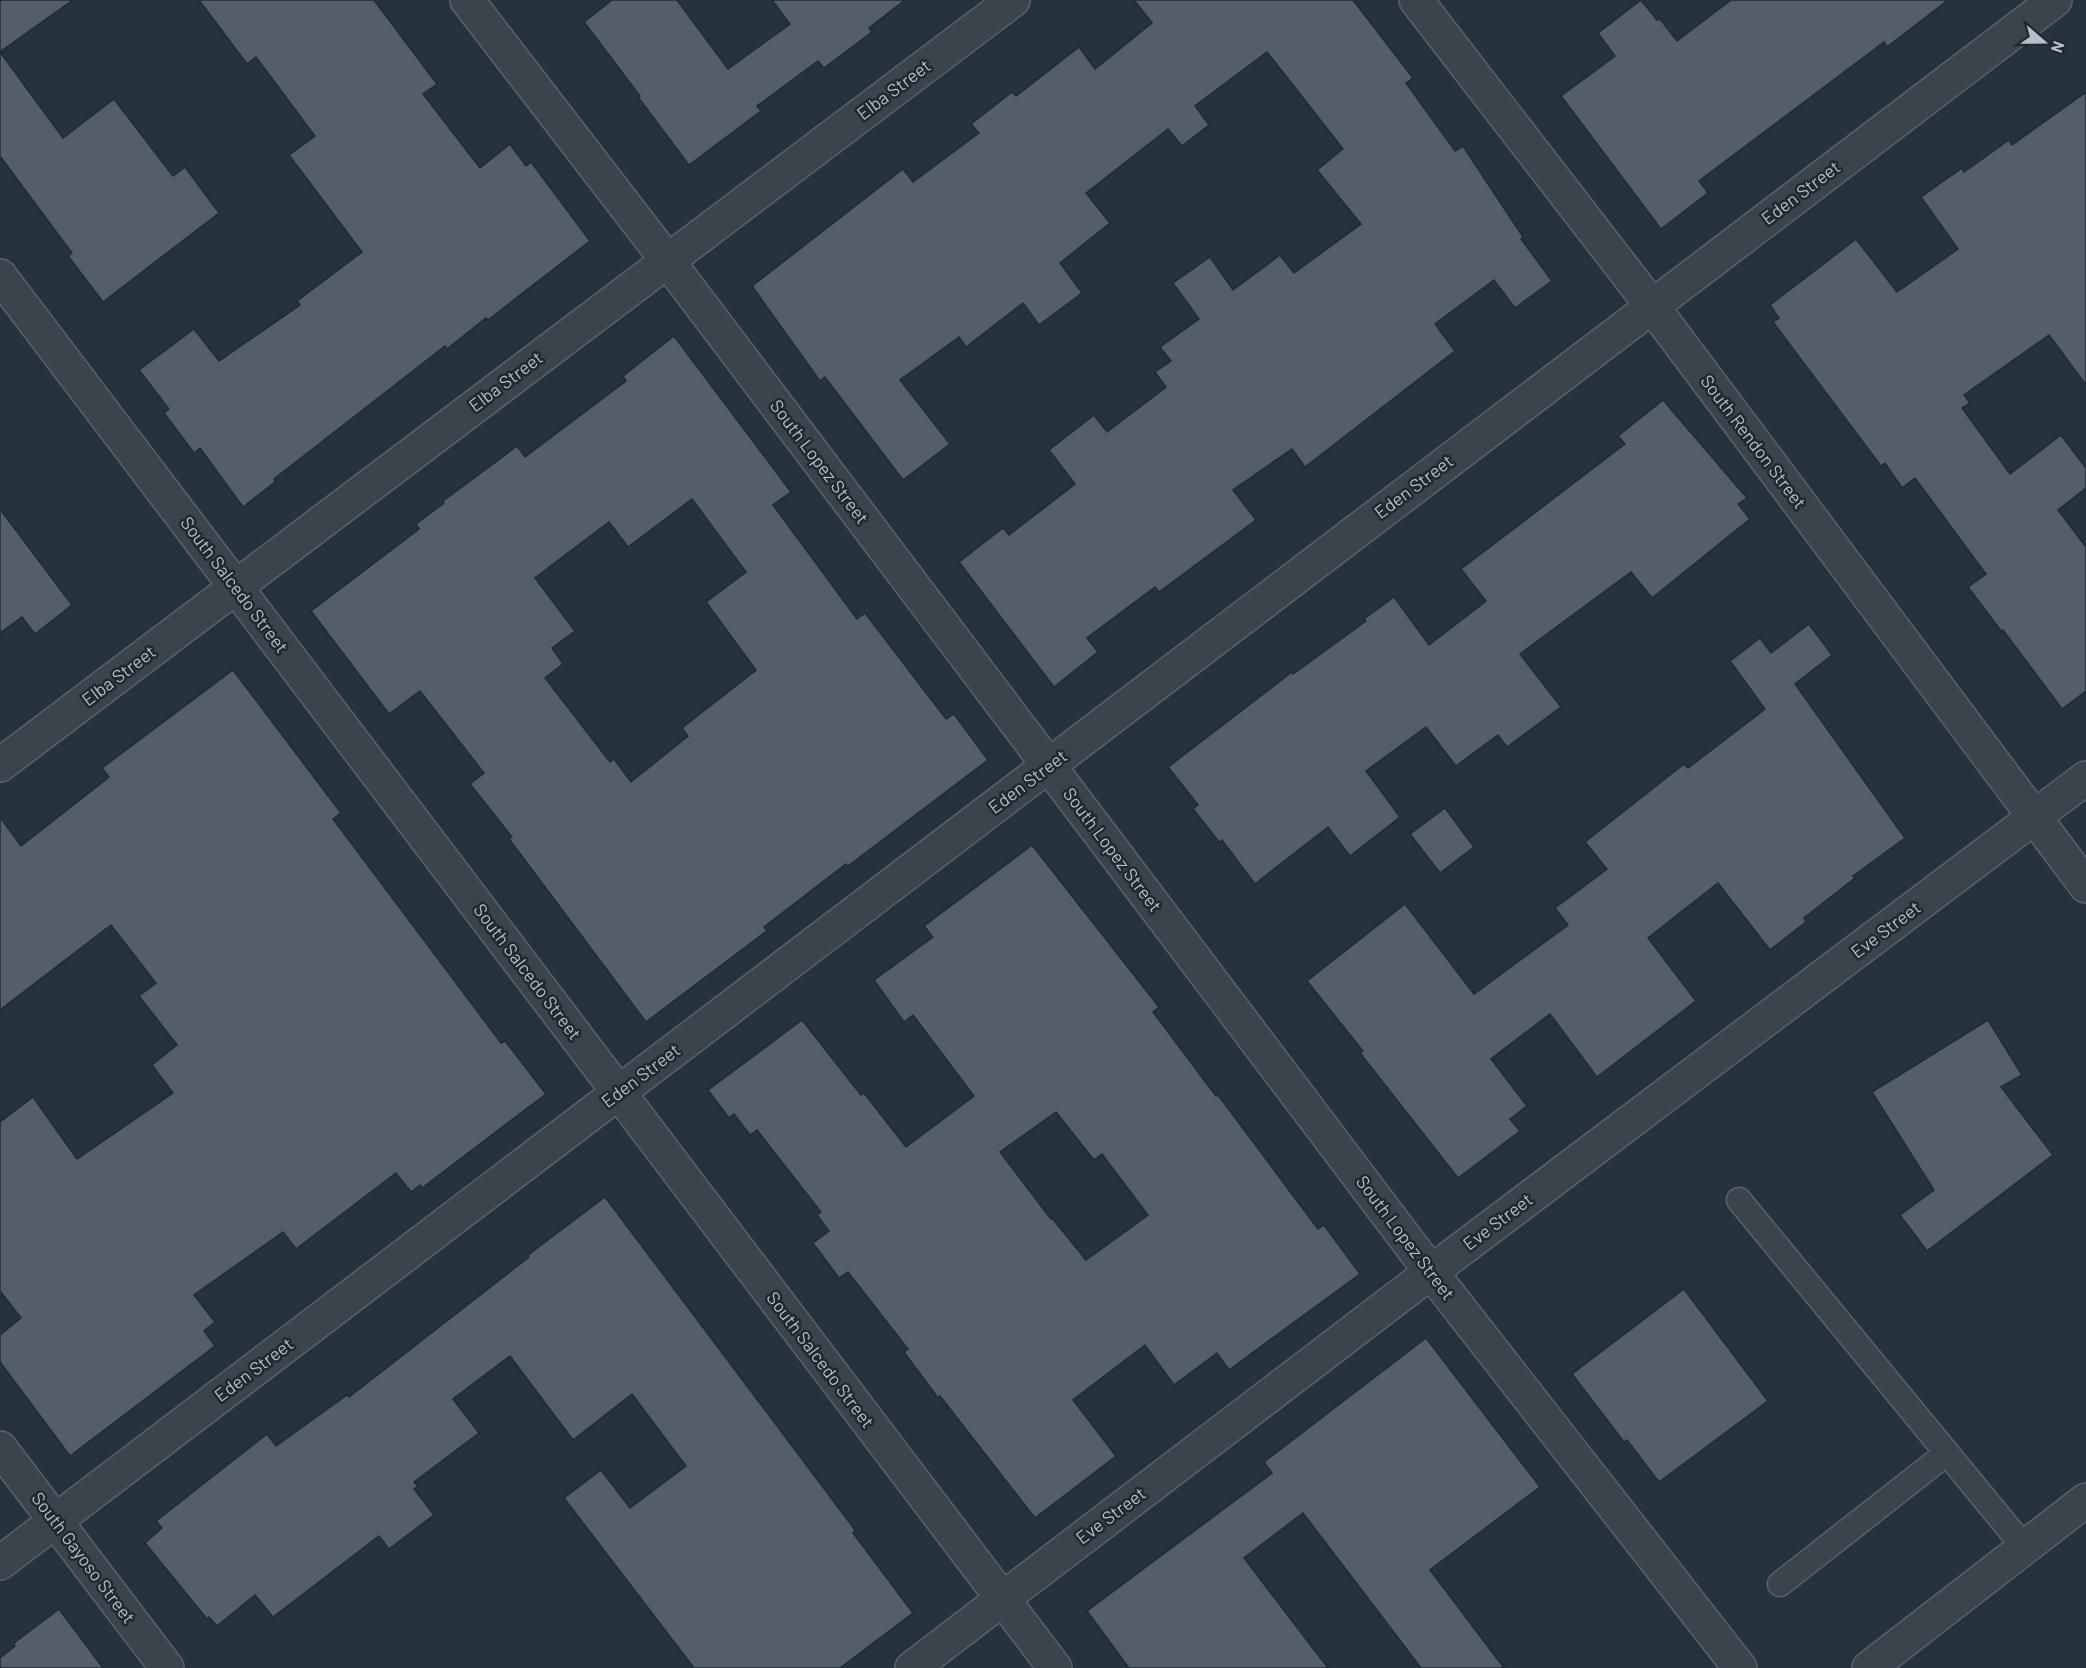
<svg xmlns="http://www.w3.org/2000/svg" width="2086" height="1668" font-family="Barlow,sans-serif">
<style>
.building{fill:#535e6a;stroke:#222b34;stroke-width:1.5;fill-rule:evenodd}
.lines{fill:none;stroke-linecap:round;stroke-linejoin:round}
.service-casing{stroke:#59626b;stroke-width:27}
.minor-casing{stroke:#59626b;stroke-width:36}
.service{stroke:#3b444d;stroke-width:24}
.minor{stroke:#3b444d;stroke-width:33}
.labels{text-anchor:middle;stroke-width:5;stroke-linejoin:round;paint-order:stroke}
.street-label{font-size:18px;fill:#b7bfc8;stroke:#202932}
</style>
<rect width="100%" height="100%" fill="#27333c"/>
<g class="building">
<path d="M0,0H73L0,52L63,138L114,99L173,176L185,167L219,213L103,302L68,256L72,253L0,156Z"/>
<path d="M199,0H374L437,84L423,94L480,168L510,144L526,166L531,162L590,241L488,320L486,318L447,349L445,346L274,479L275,482L243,507L200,448L194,453L164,413L169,409L139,370L194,329L219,361L300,305L297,301L362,252L289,155L315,136L256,57L247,64Z"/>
<path d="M612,0H677L728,69L790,24L772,0H905L869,28L872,32L824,68L818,61L757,106L761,111L689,165L638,97L640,96L584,22Z"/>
<path d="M1134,0H1353L1413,78L1406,83L1455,151L1463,146L1523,237L1521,239L1552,281L1515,308L1494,280L1435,324L1455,351L1305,467L1292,449L1233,490L1256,520L1159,592L1155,587L1087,638L1098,652L1054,687L959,562L1003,528L1009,535L1075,484L1049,450L1094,415L1107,432L1166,387L1155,372L1171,361L1160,347L1199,319L1173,283L1210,257L1233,290L1280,255L1294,273L1361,224L1317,170L1343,149L1267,52L1195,106L1209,125L1182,146L1168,129L1086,193L1110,223L1060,263L1082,293L1039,325L1023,303L966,347L959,337L900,380L950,444L903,480L825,377L820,381L752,286L903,169L913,182L979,133L971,124L1012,92L1016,96L1079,47L1095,69L1152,23Z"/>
<path d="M1641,0L1657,20L1660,19L1677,41L1731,0H1948L1887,47L1884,42L1699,181L1708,193L1661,229L1561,96L1615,56L1598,33Z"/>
<path d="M2086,92V385L2049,335L1964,395L1970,403L1962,408L2010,474L2061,435L2086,468V488L2058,510L2086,547V691L2062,709L2003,630L2002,632L1968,587L1986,574L1915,478L1902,488L1885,463L1881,466L1773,322L1779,318L1770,305L1856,239L1897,292L1958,249L1921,197L1962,168L1964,172L2009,140L2012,145Z"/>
<path d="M674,336L791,492L773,505L857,619L865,613L946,719L954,714L988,760L848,866L846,864L764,927L767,931L646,1022L509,839L512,837L470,784L484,773L420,691L389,714L311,611L419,529L416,524L444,503L443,501L517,446L525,457L626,381L623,376ZM692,499L746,572L706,602L756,670L682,728L688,736L631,782L614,759L610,762L545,678L563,664L552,648L575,631L535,578L609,522L628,547Z"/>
<path d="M1663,400L1747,498L1738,504L1750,519L1652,598L1631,572L1520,654L1561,707L1507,747L1498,735L1456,766L1426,727L1366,771L1400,817L1350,856L1328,827L1255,884L1222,840L1220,843L1193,809L1198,805L1168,767L1292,672L1293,674L1366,621L1364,619L1394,597L1429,645L1486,601L1461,569L1625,444L1618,436Z"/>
<path d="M0,509L72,605L35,634L22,617L0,633Z"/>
<path d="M1809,624L1832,655L1795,684L1905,838L1853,876L1855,878L1804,918L1806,922L1770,950L1718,883L1648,938L1696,1001L1597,1077L1550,1014L1491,1059L1527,1106L1510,1119L1520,1131L1458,1178L1360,1053L1363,1051L1307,981L1405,904L1474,994L1568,925L1555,908L1607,869L1585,842L1684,764L1688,768L1765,709L1730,661L1760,638L1771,653Z"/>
<path d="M233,670L341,813L333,819L501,1043L505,1041L546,1094L422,1188L420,1185L411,1192L396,1173L296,1249L283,1232L194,1295L215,1322L204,1331L215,1346L70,1456L0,1362V1335L21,1318L0,1291V1122L33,1097L77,1159L173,1093L152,1065L177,1045L139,996L156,983L111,925L0,1010V817L21,846L109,777L102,768Z"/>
<path d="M1445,808L1474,847L1440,873L1410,834Z"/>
<path d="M1032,845L1159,1007L1153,1012L1216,1096L1218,1095L1318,1229L1324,1225L1360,1274L1229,1370L1217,1353L1174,1385L1145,1345L1073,1400L1116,1456L1035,1518L940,1396L938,1398L904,1352L908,1349L848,1272L839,1278L813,1243L829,1231L817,1215L821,1212L757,1130L750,1135L734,1114L729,1118L708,1090L802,1020L861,1095L864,1093L906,1147L974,1096L913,1015L904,1022L874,980L933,937L924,926ZM1056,1112L1094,1160L1102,1154L1148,1215L1086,1260L1052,1218L1051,1219L1000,1152Z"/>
<path d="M1988,1020L2022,1075L2001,1087L2053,1155L1927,1251L1900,1215L1934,1190L1872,1092Z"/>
<path d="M605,1197L855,1530L853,1533L913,1613L840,1668H694L564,1498L601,1470L630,1508L686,1466L632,1394L573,1440L510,1356L453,1399L479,1433L414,1482L418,1486L414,1489L434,1515L389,1549L379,1536L273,1617L255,1595L217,1626L209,1617L207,1619L145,1543L162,1528L156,1521L267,1434L276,1446L347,1395L349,1397L529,1257L528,1255Z"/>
<path d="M1684,1289L1768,1401L1659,1482L1627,1440L1624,1442L1572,1374Z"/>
<path d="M1426,1338L1540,1487L1430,1570L1504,1668H1421L1303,1513L1244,1558L1328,1668H1129L1087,1611L1272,1473L1264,1462Z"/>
<path d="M59,1609L103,1668H0V1658L15,1646L14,1643Z"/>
</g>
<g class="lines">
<defs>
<g id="service">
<path d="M1739,1200L2025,1548"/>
<path d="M1780,1584L1947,1453"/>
</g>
<g id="minor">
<path d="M467,0L667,260L1431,1272L1740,1668"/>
<path d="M1416,0L1652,306L2086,886"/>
<path d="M0,276L1055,1668"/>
<path d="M0,765L1013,0"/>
<path d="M0,1448L167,1668"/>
<path d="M0,1563L2055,0"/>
<path d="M912,1668L1431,1272L2086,778"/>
<path d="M1869,1668L2086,1500"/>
</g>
</defs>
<use href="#service" class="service-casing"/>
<use href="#minor" class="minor-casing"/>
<use href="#service" class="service"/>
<use href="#minor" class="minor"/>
</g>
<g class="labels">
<g class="street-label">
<text transform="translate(894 90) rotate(-37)" y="6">Elba Street</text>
<text transform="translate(1801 193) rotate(-37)" y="6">Eden Street</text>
<text transform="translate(506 382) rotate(-37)" y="6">Elba Street</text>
<text transform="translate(1753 442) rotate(53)" y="6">South Rendon Street</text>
<text transform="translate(819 462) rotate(53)" y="6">South Lopez Street</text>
<text transform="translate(1414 487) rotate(-37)" y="6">Eden Street</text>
<text transform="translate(234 585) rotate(53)" y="6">South Salcedo Street</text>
<text transform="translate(119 676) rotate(-37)" y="6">Elba Street</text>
<text transform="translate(1028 782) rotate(-37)" y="6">Eden Street</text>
<text transform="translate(1112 850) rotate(53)" y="6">South Lopez Street</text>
<text transform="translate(1886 930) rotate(-37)" y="6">Eve Street</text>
<text transform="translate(527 972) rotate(53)" y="6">South Salcedo Street</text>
<text transform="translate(641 1076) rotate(-37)" y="6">Eden Street</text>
<text transform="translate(1498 1222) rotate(-37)" y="6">Eve Street</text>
<text transform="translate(1405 1238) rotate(53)" y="6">South Lopez Street</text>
<text transform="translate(820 1360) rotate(53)" y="6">South Salcedo Street</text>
<text transform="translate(254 1370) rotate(-37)" y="6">Eden Street</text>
<text transform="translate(1111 1516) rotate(-37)" y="6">Eve Street</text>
<text transform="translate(83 1558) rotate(53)" y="6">South Gayoso Street</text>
</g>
</g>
<g transform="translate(2044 42) rotate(110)" stroke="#202932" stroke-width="4.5" paint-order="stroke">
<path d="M0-4.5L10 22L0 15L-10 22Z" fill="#b7bfc8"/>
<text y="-9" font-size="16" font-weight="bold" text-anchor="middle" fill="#b7bfc8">N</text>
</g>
</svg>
